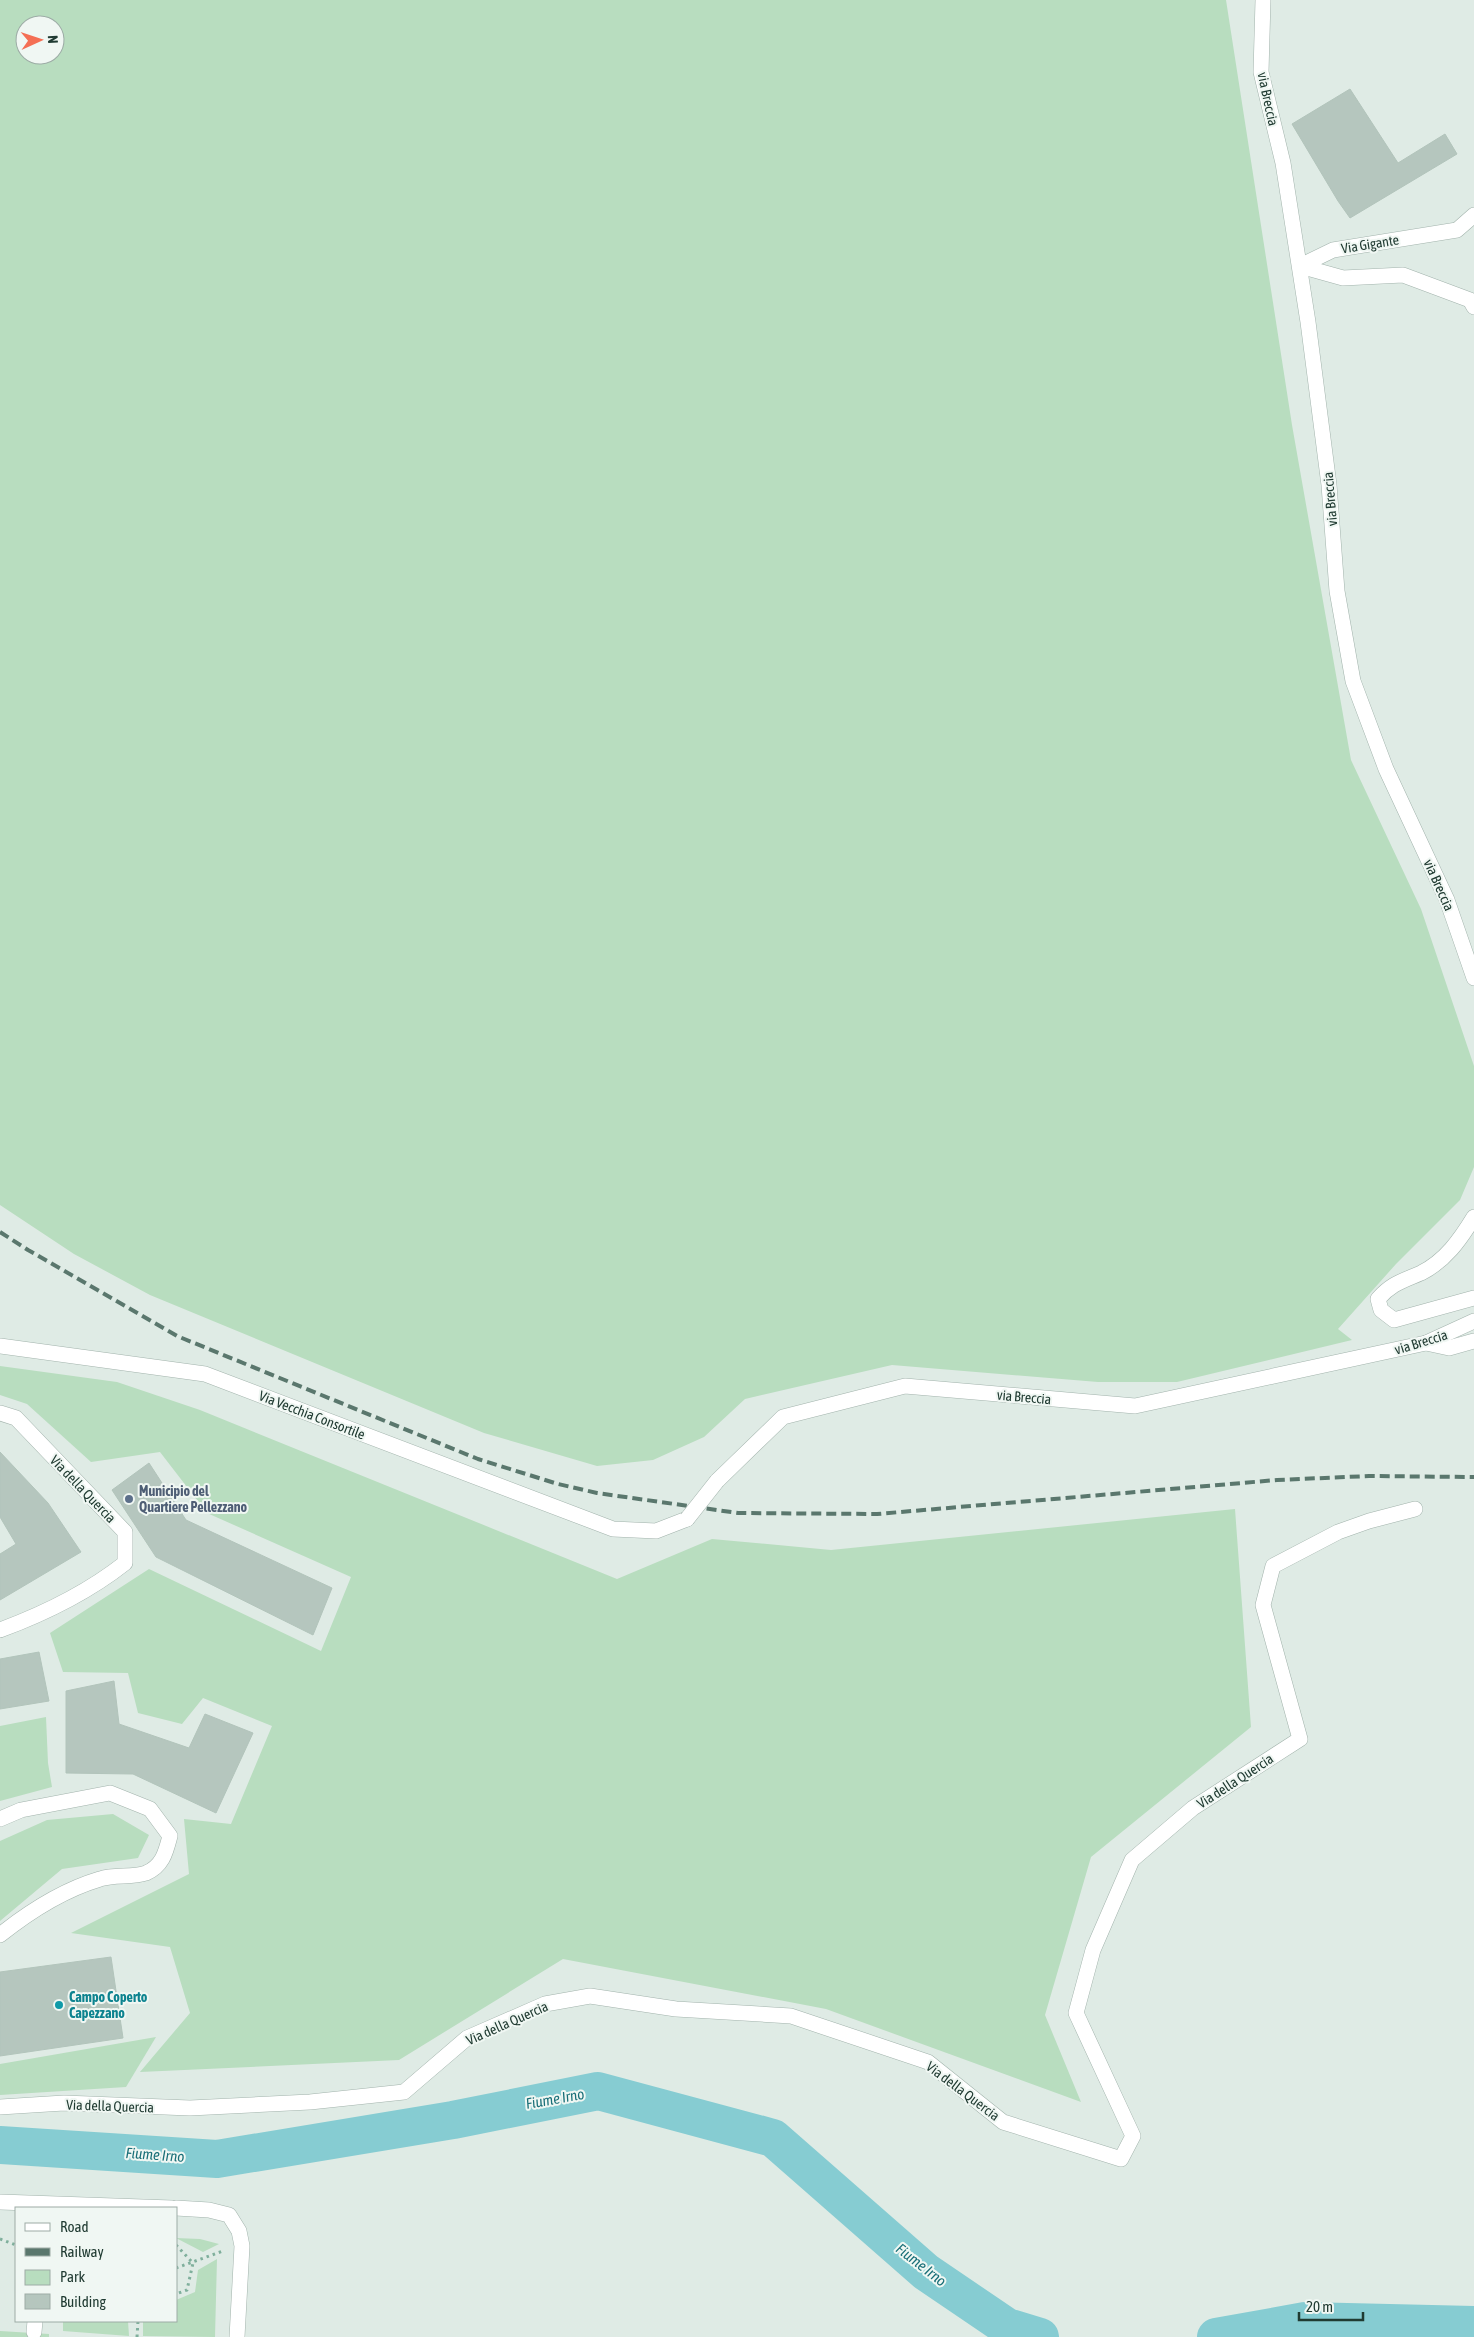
<svg xmlns="http://www.w3.org/2000/svg" width="1474" height="2337" font-family="'Asap Condensed',sans-serif">
<style>
.green{fill:#b8ddbf;fill-rule:evenodd}
.lines{fill:none;stroke-linecap:round;stroke-linejoin:round}
.river{stroke:#86ccd2;stroke-width:38}
.building{fill:#b5c6be;stroke:#b2c4bb}
.minor-casing{stroke:#a2b3ac;stroke-width:16}
.path{stroke:#7faf9c;stroke-width:3;stroke-dasharray:2.5 4;stroke-linecap:butt}
.minor{stroke:#fff;stroke-width:15}
.rail{stroke:#5a776d;stroke-width:4;stroke-dasharray:10 5;stroke-linecap:butt}
.minor-bridge-casing{stroke:#a2b3ac;stroke-width:16;stroke-linecap:butt}
.minor-bridge{stroke:#fff;stroke-width:15}
.service-dot{fill:#5c6f8a;stroke:#f0f7f3;stroke-width:2}
.culture-dot{fill:#0f9aa8;stroke:#f0f7f3;stroke-width:2}
.labels{text-anchor:middle;stroke-width:4;stroke-linejoin:round;paint-order:stroke}
.street-label{font-size:14px;fill:#203b32;stroke:#f0f7f3}
.service-label{font-size:14px;font-weight:bold;fill:#4e5e75;stroke:#f0f7f3;text-anchor:start}
.culture-label{font-size:14px;font-weight:bold;fill:#0d838f;stroke:#f0f7f3;text-anchor:start}
.water-label{font-size:15px;font-style:italic;fill:#196f78;stroke:#f0f7f3}
</style>
<rect width="100%" height="100%" fill="#dfebe5"/>
<g class="green">
<path d="M0,0H1226L1292,425L1351,760L1421,909L1474,1066V1167L1460,1200L1396,1264L1338,1329L1352,1340L1177,1382H1098L892,1365L745,1399L704,1437L653,1460L597,1466L484,1433L150,1295L74,1254L0,1205ZM25,25H55V55H25Z"/>
<path d="M0,1366L117,1382L200,1410L617,1579L712,1539L831,1550L1235,1509L1251,1727L1091,1857L1045,2015L1081,2102L826,2009L563,1959L399,2060L140,2072L190,2013L170,1947L71,1933L189,1874L184,1819L231,1824L272,1726L203,1698L182,1724L138,1713L128,1673L63,1672L50,1633L149,1569L321,1651L351,1577L207,1513L160,1452L91,1462L27,1404L0,1395Z"/>
<path d="M46,1717L48,1763L52,1787L0,1801V1726Z"/>
<path d="M113,1814L149,1835L138,1858L62,1869L0,1921V1841L47,1820Z"/>
<path d="M156,2037L126,2087L0,2095V2064Z"/>
<path d="M176,2238L200,2239L219,2244L203,2252Z"/>
<path d="M217,2259L215,2337L143,2336V2321H176V2300L195,2292L198,2270Z"/>
<path d="M63,2321H128L129,2336L63,2331Z"/>
<path d="M0,2331L49,2334V2337H0Z"/>
</g>
<g class="lines">
<g class="river">
<path d="M0,2145L217,2159L453,2120L598,2091L773,2138L926,2272L1007,2327L1040,2337"/>
<path d="M1216,2337L1305,2321L1474,2325"/>
</g>
</g>
<g class="building">
<path d="M1350,89L1398,163L1445,134L1457,154L1350,218L1338,201L1292,124Z"/>
<path d="M0,1452L48,1503L81,1552L0,1600V1554L16,1544L0,1517Z"/>
<path d="M149,1463L186,1520L332,1588L313,1635L156,1557L112,1490Z"/>
<path d="M39,1652L49,1701L0,1709V1659Z"/>
<path d="M114,1681L119,1724L189,1748L205,1714L253,1733L216,1813L133,1774L66,1773V1691Z"/>
<path d="M111,1957L123,2038L0,2056V1972Z"/>
</g>
<g class="lines">
<defs>
<g id="minor">
<path d="M1263,0L1261,72L1283,163L1308,322L1329,485L1337,591L1353,681L1386,769L1447,900L1474,978"/>
<path d="M1300,266L1343,278L1403,275L1470,300L1474,307"/>
<path d="M1300,266L1333,250L1457,230L1474,215"/>
<path d="M1474,1217C1460,1240 1445,1261 1421,1273C1403,1281 1392,1283 1378,1299L1381,1310L1394,1320L1474,1298"/>
<path d="M1426,1343L1449,1348L1474,1341"/>
<path d="M0,1346L205,1374L613,1529L656,1531L687,1519"/>
<path d="M0,1413L16,1418L125,1532V1563C87,1593 46,1613 0,1630"/>
<path d="M717,1481L783,1417L905,1386L1135,1406L1426,1343L1474,1321"/>
<path d="M0,1819L21,1810L110,1793L150,1809L170,1836C166,1851 163,1866 146,1873C132,1878 115,1874 100,1879C63,1890 30,1911 0,1935"/>
<path d="M0,2107L64,2103L190,2108L310,2102L404,2092L467,2038L545,2004L590,1996L676,2009L791,2016L928,2062L1003,2122L1121,2159L1133,2136L1076,2013L1093,1950L1132,1860L1193,1808L1300,1739L1263,1605L1273,1566L1338,1532L1369,1521L1415,1509"/>
<path d="M0,2202L172,2208"/>
<path d="M176,2208L209,2210L229,2215L239,2231L242,2246L237,2337"/>
<path d="M34,2332L35,2321"/>
</g>
</defs>
<use href="#minor" class="minor-casing"/>
<g class="path">
<path d="M0,2239L16,2245"/>
<path d="M176,2245L193,2263L187,2290L176,2294"/>
<path d="M176,2268L223,2251"/>
<path d="M137,2337L138,2321"/>
</g>
<use href="#minor" class="minor"/>
<path class="rail" d="M0,1232L28,1250L177,1336L478,1459L558,1484L597,1493L738,1513L877,1514L1277,1480L1369,1476L1474,1477"/>
<defs>
<path id="minor-bridge" d="M687,1519L717,1481"/>
</defs>
<use href="#minor-bridge" class="minor-bridge-casing"/>
<use href="#minor-bridge" class="minor-bridge"/>
</g>
<circle class="service-dot" cx="129" cy="1499" r="5"/>
<circle class="culture-dot" cx="59" cy="2005" r="5"/>
<g class="labels">
<g class="street-label">
<text transform="translate(1268 99) rotate(78)" y="5">via Breccia</text>
<text transform="translate(1370 244) rotate(-9)" y="5">Via Gigante</text>
<text transform="translate(1330 499) rotate(-95)" y="5">via Breccia</text>
<text transform="translate(1439 885) rotate(66)" y="5">via Breccia</text>
<text transform="translate(1421 1342) rotate(-17)" y="5">via Breccia</text>
<text transform="translate(1024 1397) rotate(5)" y="5">via Breccia</text>
<text transform="translate(312 1415) rotate(21)" y="5">Via Vecchia Consortile</text>
<text transform="translate(83 1489) rotate(46)" y="5">Via della Quercia</text>
<text transform="translate(1235 1781) rotate(-33)" y="5">Via della Quercia</text>
<text transform="translate(507 2023) rotate(-24)" y="5">Via della Quercia</text>
<text transform="translate(963 2091) rotate(37)" y="5">Via della Quercia</text>
<text transform="translate(110 2106) rotate(2)" y="5">Via della Quercia</text>
</g>
<g class="service-label">
<text x="139" y="1496">Municipio del<tspan x="139" dy="16">Quartiere Pellezzano</tspan></text>
</g>
<g class="culture-label">
<text x="69" y="2002">Campo Coperto<tspan x="69" dy="16">Capezzano</tspan></text>
</g>
<g class="water-label">
<text transform="translate(555 2099) rotate(-10)" y="5">Fiume Irno</text>
<text transform="translate(155 2155) rotate(4)" y="5">Fiume Irno</text>
<text transform="translate(921 2265) rotate(38)" y="5">Fiume Irno</text>
</g>
</g>
<rect x="15" y="2207" width="162" height="115" fill="#f0f7f3" stroke="#9daca6"/>
<rect x="25" y="2223" width="25" height="8" fill="#ffffff" stroke="#9daca6"/>
<text x="60" y="2232" font-size="15" fill="#203b32">Road</text>
<rect x="25" y="2248" width="25" height="8" fill="#5a776d" stroke="#9daca6"/>
<text x="60" y="2257" font-size="15" fill="#203b32">Railway</text>
<rect x="25" y="2270" width="25" height="15" fill="#b8ddbf" stroke="#9daca6"/>
<text x="60" y="2282" font-size="15" fill="#203b32">Park</text>
<rect x="25" y="2294" width="25" height="15" fill="#b5c6be" stroke="#9daca6"/>
<text x="60" y="2307" font-size="15" fill="#203b32">Building</text>
<g transform="translate(40 40) rotate(87)"><circle r="24" fill="#f0f7f3" stroke="#9daca6"/>
<path d="M0-4L9 19L0 12L-9 19Z" fill="#f46f54"/>
<text y="-8" font-size="14" font-weight="bold" text-anchor="middle" fill="#203b32">N</text>
</g>
<path d="M1299 2312v8h64v-8" fill="none" stroke="#203b32" stroke-width="2.5"/>
<text x="1306" y="2312" font-size="15" fill="#203b32" stroke="#f0f7f3" stroke-width="4" paint-order="stroke">20 m</text>
</svg>
